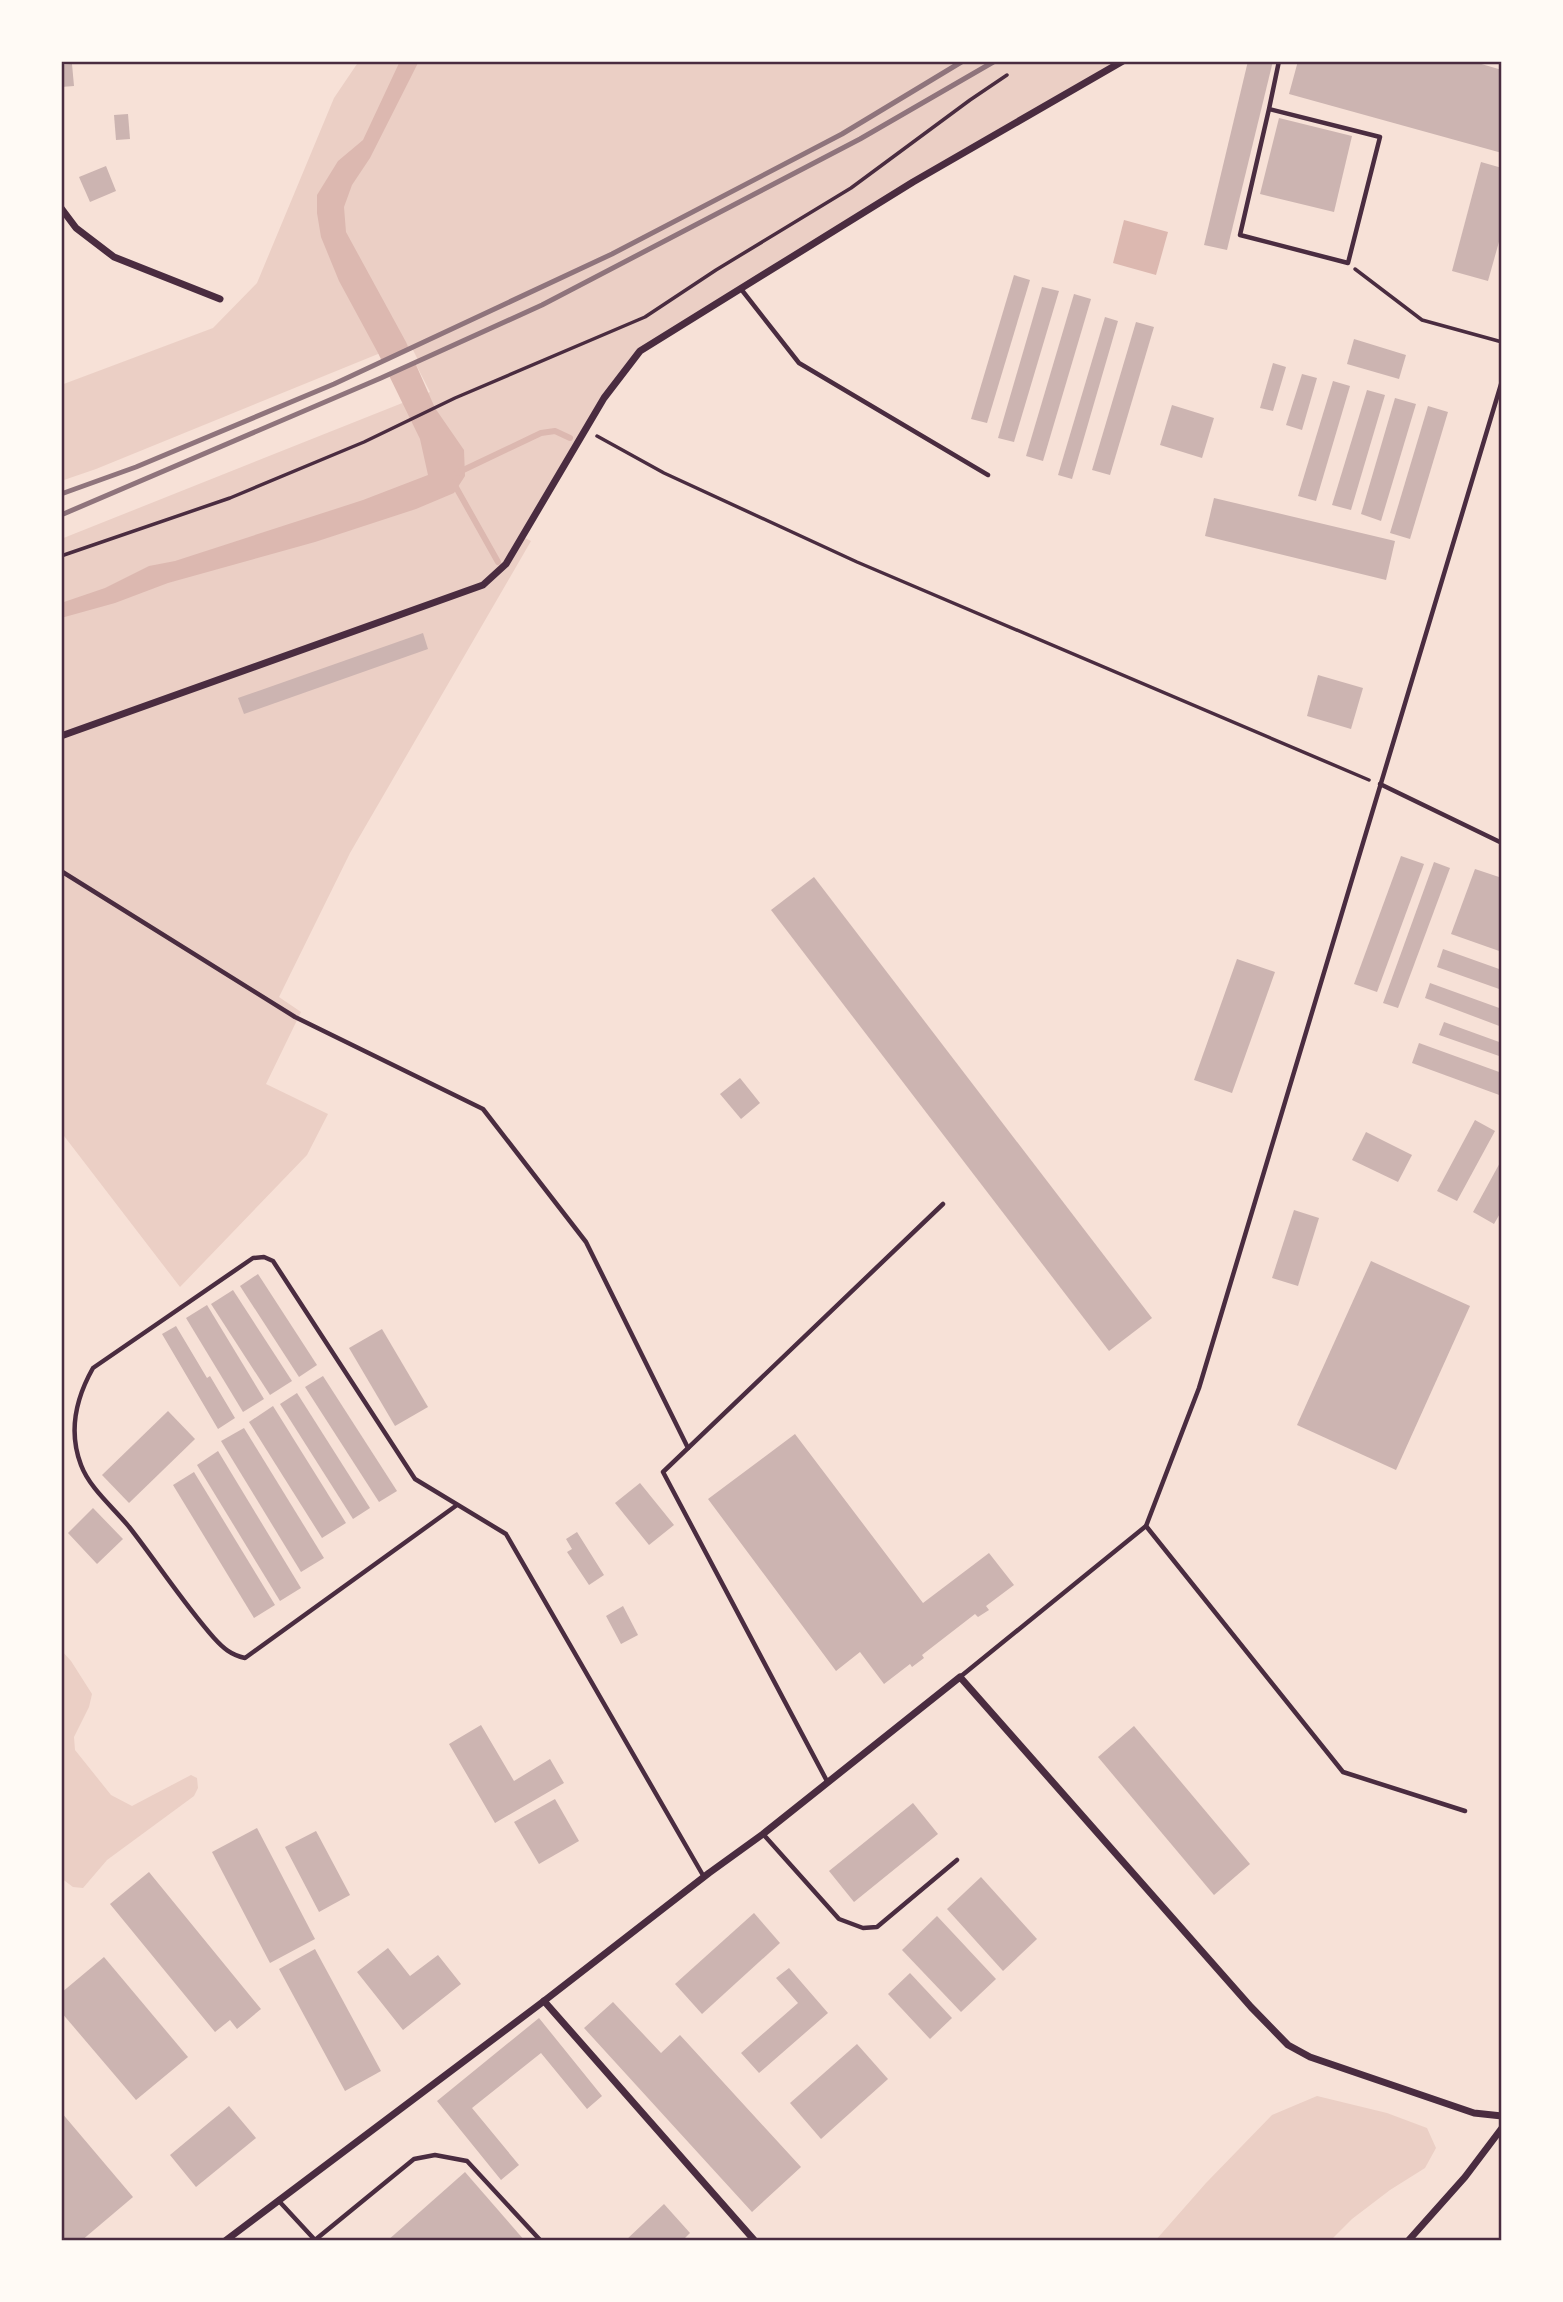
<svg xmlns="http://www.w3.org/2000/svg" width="1563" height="2302" font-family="Mulish,sans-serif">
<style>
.green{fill:#ebcfc5}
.water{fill:#dcb8b0}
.pier{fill:#f7e1d7}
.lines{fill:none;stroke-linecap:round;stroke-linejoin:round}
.stream{stroke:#dcb8b0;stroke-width:6}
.building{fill:#ccb4b1}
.path{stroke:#4a2c40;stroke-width:3.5}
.service{stroke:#4a2c40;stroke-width:4.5}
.minor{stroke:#4a2c40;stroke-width:7}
.rail{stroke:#8f747c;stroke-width:5}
.neatline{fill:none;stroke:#4a2c40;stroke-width:2.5}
</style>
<rect width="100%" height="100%" fill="#f7e1d7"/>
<g class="green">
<path d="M359,61H1123L913,182L640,351L604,398L523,537L531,541L350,853L279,997L301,1012L266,1084L328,1114L307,1155L180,1287L61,1132V539L430,392L405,343L96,469L61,481V385L213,328L257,283L334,98Z"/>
<path d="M61,1650L71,1661L92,1694L89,1707L74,1737L75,1750L111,1795L132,1806L191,1775L197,1778L198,1788L194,1796L107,1860L83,1888L73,1887L61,1878Z"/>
<path d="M1317,2096L1387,2113L1427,2128L1436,2148L1425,2168L1390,2190L1352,2219L1330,2241H1155L1206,2183L1272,2115Z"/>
</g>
<g class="water">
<path d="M400,61H419L370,158L352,185L344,207L346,232L406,342L435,408L464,450L465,476L454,493L416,509L315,542L168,583L115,603L61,618V603L105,588L149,566L175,561L363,500L428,475L420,439L378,353L339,281L321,237L317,213V195L338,161L363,140Z"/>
<path d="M1124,220L1168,232L1156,275L1113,263Z"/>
</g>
<path class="pier" d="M412,348L418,360L385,376L379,364Z"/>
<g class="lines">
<g class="stream">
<path d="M457,473L541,433L555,431L570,438"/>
<path d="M453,482L498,562"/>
</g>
</g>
<g class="building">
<path d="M1248,61H1273L1227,250L1204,245Z"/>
<path d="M1298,61H1471L1502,70V153L1289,94Z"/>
<path d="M72,64L74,86L61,87V65Z"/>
<path d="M128,114L130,139L116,140L114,115Z"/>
<path d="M1279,118L1352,136L1334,212L1260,194Z"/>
<path d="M1481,162L1502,168V231L1488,281L1452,271Z"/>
<path d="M106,166L116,191L90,202L79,177Z"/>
<path d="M1014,275L1030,280L987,423L971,419Z"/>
<path d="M1042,287L1059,291L1014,442L998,438Z"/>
<path d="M1074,294L1091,299L1043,461L1026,456Z"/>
<path d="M1105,317L1118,321L1072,479L1058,475Z"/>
<path d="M1136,322L1154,327L1110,475L1092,470Z"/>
<path d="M1354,339L1406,355L1399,379L1347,364Z"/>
<path d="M1273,363L1286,367L1273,411L1260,408Z"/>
<path d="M1302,374L1317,378L1302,430L1286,425Z"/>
<path d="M1333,381L1350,386L1316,501L1298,496Z"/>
<path d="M1367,390L1385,395L1351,510L1332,505Z"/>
<path d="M1395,398L1416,404L1381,521L1361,514Z"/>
<path d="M1172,405L1214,418L1202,458L1160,445Z"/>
<path d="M1428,406L1448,412L1410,539L1390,533Z"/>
<path d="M1214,498L1395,541L1386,580L1205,536Z"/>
<path d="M423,633L428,649L244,714L238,698Z"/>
<path d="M1318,675L1363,688L1351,729L1307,716Z"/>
<path d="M1401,856L1424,864L1377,992L1354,984Z"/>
<path d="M1434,862L1450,868L1398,1008L1383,1003Z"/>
<path d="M1475,869L1502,878V952L1451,934Z"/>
<path d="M814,877L1152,1318L1109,1351L771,910Z"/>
<path d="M1443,949L1502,970V990L1437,967Z"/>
<path d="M1237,959L1275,972L1232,1093L1194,1080Z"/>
<path d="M1430,983L1502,1009V1027L1425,998Z"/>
<path d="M1444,1022L1502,1043V1057L1439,1035Z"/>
<path d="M1419,1043L1502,1073V1096L1412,1063Z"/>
<path d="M740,1078L760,1103L741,1119L720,1094Z"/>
<path d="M1475,1120L1495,1131L1457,1201L1437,1191Z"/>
<path d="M1366,1132L1412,1155L1398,1182L1352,1160Z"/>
<path d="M1502,1159V1210L1494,1224L1473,1212Z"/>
<path d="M1294,1210L1319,1218L1298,1286L1272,1278Z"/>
<path d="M1371,1261L1470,1306L1396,1470L1297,1425Z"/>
<path d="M258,1274L317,1365L299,1377L240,1286Z"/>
<path d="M233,1290L292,1381L270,1395L211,1304Z"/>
<path d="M207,1305L264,1399L243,1412L186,1318Z"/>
<path d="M176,1326L207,1378L210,1376L235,1418L218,1429L162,1334Z"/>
<path d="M382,1329L428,1407L395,1426L349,1348Z"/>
<path d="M323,1376L397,1491L379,1502L305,1387Z"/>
<path d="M297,1393L370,1508L353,1519L280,1404Z"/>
<path d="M273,1406L346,1523L322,1538L249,1422Z"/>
<path d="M168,1411L195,1439L129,1503L102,1475Z"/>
<path d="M244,1428L324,1558L301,1572L221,1441Z"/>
<path d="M795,1434L923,1603L989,1553L1014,1585L986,1606L989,1610L978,1617L975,1614L922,1655L924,1658L912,1667L910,1664L884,1684L860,1652L836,1671L708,1499Z"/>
<path d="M218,1451L301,1588L280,1601L197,1465Z"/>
<path d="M194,1472L275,1605L254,1618L173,1485Z"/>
<path d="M640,1483L674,1525L649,1545L615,1503Z"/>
<path d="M93,1508L123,1539L97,1564L68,1533Z"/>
<path d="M577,1532L604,1575L589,1585L567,1552L572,1549L566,1539Z"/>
<path d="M623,1606L638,1635L621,1644L606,1616Z"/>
<path d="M481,1725L514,1781L550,1759L564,1783L495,1823L449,1744Z"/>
<path d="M1134,1726L1250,1864L1214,1895L1098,1757Z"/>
<path d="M555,1799L579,1841L539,1864L514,1822Z"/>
<path d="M913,1803L938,1834L854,1902L829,1871Z"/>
<path d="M257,1828L315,1939L270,1963L212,1852Z"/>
<path d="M316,1831L350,1895L319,1912L285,1847Z"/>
<path d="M149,1872L261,2009L237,2029L230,2020L215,2032L110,1904Z"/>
<path d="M981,1877L1037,1939L1003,1971L947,1909Z"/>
<path d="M754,1913L780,1943L702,2014L675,1984Z"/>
<path d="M937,1916L996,1979L961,2012L902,1950Z"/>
<path d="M388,1948L410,1976L438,1955L461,1984L403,2030L357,1972Z"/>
<path d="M315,1949L381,2071L345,2091L279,1969Z"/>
<path d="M104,1957L188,2057L136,2100L61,2012V1993Z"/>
<path d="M789,1968L828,2013L759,2073L741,2053L798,2003L776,1978Z"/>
<path d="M910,1973L952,2018L930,2039L888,1994Z"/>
<path d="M613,2002L661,2053L680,2035L801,2167L752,2212L584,2028Z"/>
<path d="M539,2018L602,2096L587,2109L541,2053L472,2108L519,2165L501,2180L437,2101Z"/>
<path d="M857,2044L888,2079L821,2139L790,2103Z"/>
<path d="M229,2106L256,2138L196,2187L170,2155Z"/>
<path d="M61,2112L133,2197L81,2241H61Z"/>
<path d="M465,2172L525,2241H387Z"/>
<path d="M664,2204L690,2233L682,2241H625Z"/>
</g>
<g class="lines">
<g class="path">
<path d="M1355,269L1422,320L1502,342"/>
<path d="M597,436L664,473L857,562L1369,780"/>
<path d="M61,556L230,498L364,442L455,398L645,317L716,270L851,188L970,100L1007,75"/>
</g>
<g class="service">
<path d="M1269,109L1240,235L1348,263L1380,137L1269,109L1279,61"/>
<path d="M741,289L799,363L988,475"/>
<path d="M1380,784L1502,843"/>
<path d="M61,871L295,1017L483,1109L586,1242L688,1448"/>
<path d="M457,1505L245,1658C231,1655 223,1648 214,1638C184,1604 158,1564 130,1528C114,1508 90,1489 81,1465C68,1431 76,1398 93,1368L253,1258L264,1257L273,1261L415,1479L506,1534L704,1877"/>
<path d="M1146,1526L1343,1772L1465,1811"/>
<path d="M960,1677L1146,1526L1199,1388L1502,381"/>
<path d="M828,1783L663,1472L943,1204"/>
<path d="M763,1834L839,1919L863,1928L877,1927L957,1860"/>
<path d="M278,2200L315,2240"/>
<path d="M315,2240L414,2159L435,2155L467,2161L541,2241"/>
</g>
<g class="minor">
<path d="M61,208L76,228L114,257L220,299"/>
<path d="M61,736L483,585L506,564L604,398L640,351L913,182L1123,61"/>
<path d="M544,2001L755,2241"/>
<path d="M225,2241L544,2001L709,1873L763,1834L960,1677L1251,2007L1288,2045L1310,2057L1474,2113L1502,2116"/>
<path d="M1408,2241L1465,2177L1502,2128"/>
</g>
<g class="rail">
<path d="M61,494L136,467L334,384L612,254L842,134L963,61"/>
<path d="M61,515L381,378L542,305L860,139L995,61"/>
</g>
</g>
<rect width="1563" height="2302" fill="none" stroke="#fffaf5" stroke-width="126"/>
<rect x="63" y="63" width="1437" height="2176" class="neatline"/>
</svg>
